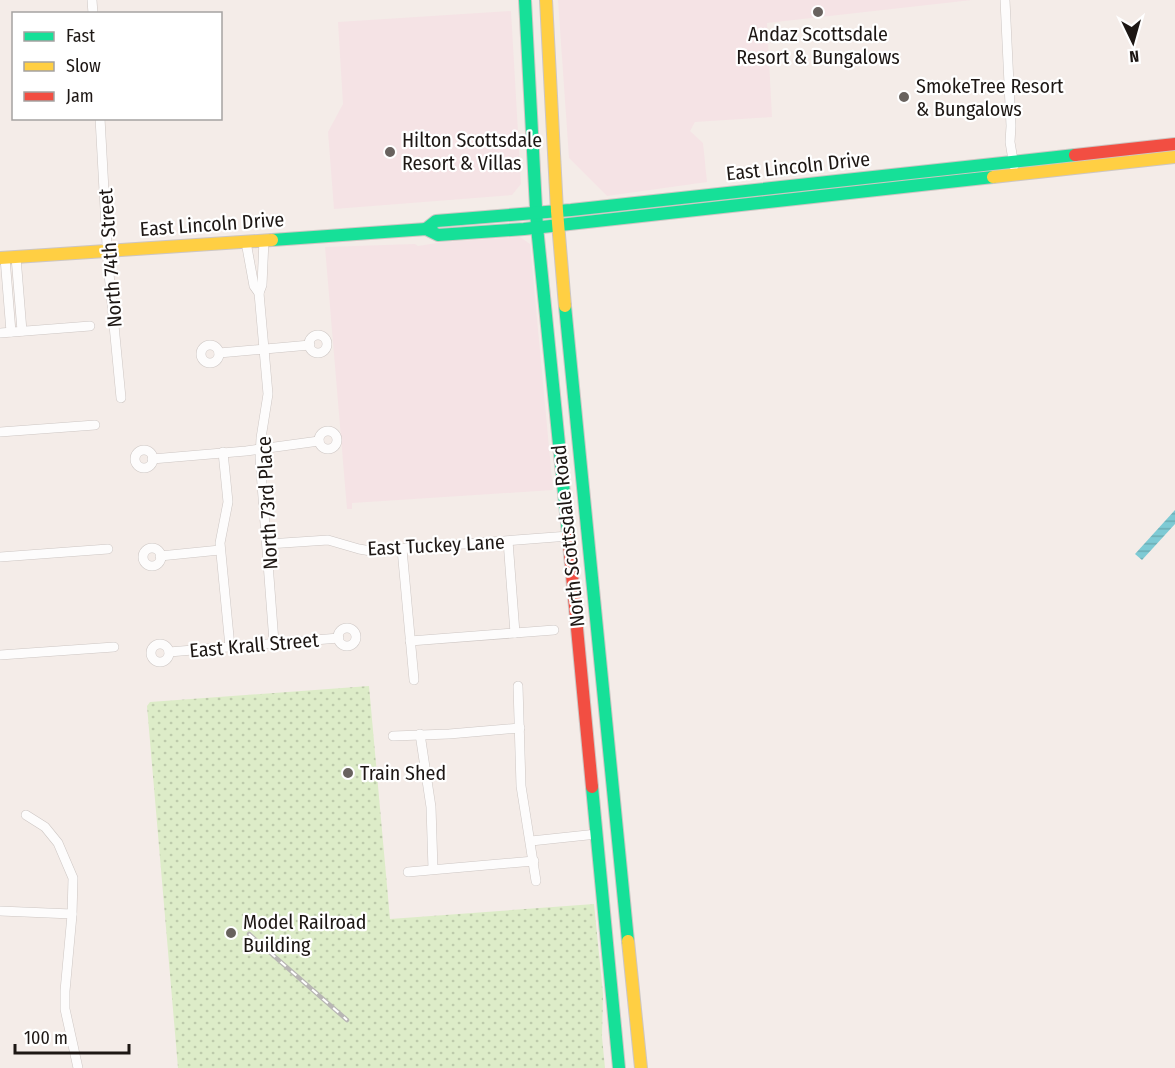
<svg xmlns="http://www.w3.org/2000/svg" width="1175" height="1068" font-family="'Fira Sans Condensed',sans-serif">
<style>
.commercial{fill:#f5e3e5}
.park{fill:url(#park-dots)}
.water{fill:url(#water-rules)}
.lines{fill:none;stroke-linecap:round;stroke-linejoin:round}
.street-casing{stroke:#cdc6c3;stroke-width:10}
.fast-casing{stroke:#cdc6c3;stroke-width:14}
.slow-casing{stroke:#cdc6c3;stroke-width:14}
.jam-casing{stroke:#cdc6c3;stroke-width:14}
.street{stroke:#fdfcfc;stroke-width:9}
.fast{stroke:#16e098;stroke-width:12}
.slow{stroke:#ffcf43;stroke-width:12}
.jam{stroke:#f24e42;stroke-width:12}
.rail-casing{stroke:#b8b6b4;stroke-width:4.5}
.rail{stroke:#fff;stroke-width:2;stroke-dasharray:7;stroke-linecap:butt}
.poi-dot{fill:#68625e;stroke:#fff;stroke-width:2}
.labels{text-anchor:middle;stroke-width:4.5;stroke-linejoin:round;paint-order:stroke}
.poi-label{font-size:20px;fill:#1d1714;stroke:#fff;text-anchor:start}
.street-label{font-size:20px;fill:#1d1714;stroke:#fff}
</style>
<defs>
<pattern id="park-dots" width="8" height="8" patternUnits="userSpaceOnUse" patternTransform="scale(1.5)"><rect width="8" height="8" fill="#ddecc8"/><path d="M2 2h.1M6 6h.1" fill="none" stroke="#bdcaab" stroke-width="1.8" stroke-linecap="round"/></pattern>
<pattern id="water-rules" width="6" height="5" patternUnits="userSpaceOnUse" patternTransform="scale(1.5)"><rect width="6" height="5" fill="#7ecad4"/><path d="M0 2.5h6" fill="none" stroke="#6cadb5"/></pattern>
</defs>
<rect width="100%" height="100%" fill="#f4ece8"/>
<g class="commercial">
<path d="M558,0H972L767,23L772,117L695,122L690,131L703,143L707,182L607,196L569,158Z"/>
<path d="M511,11L521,184L512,195L334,209L328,132L343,104L338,22Z"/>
<path d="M520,237L530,244L553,490L352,503V509H347L325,247L415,244L418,246L443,242Z"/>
</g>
<path class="park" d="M369,686L390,919L594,904L603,994L602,1037L605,1068H178L147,706L150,702Z"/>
<path class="water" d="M1175,510V524L1142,560L1135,554Z"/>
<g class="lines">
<defs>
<g id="street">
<path d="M92,0L93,14"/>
<path d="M1005,0L1011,126L1010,142L1014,166"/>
<path d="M100,118L108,263L121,398"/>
<path d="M246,242L254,286L259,293L268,394L261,438L260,458L274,642"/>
<path d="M16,257L22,331"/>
<path d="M5,258L11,332"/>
<path d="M259,293L262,285L264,240"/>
<path d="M0,333L90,326"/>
<circle cx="318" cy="344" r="9"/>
<circle cx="210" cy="354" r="9"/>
<path d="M219,353L310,345"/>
<circle cx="328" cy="440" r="9"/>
<path d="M0,432L95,425"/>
<circle cx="144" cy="459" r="9"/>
<path d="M223,452L228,502L220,543L230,647"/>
<path d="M152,459L246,451L319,441"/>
<path d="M508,541L515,633"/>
<path d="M268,544L328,540L359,549L371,551L569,536"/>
<circle cx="152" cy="557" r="9"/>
<path d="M402,549L414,680"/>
<path d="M160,556L220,550"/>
<path d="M0,557L108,549"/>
<circle cx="347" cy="637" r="9"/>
<path d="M410,641L554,630"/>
<circle cx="160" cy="653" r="9"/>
<path d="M169,652L339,638"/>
<path d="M0,655L114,647"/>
<path d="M518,686L521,786L536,881"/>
<path d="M420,734L431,807L433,869"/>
<path d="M393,736L449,734L520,728"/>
<path d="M26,815L45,827L58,843L73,878L72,915L65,991V1009L78,1068"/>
<path d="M531,841L597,834"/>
<path d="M408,872L534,861"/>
<path d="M0,911L72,914"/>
</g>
<g id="fast">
<path d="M525,0L537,227L568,533"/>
<path d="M426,229L436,221L571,210L1075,155"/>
<path d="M272,240L426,229L438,235L524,229L993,177"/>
<path d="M565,306L628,941"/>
<path d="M592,787L619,1068"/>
</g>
<g id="slow">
<path d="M546,0L557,211L565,306"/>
<path d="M993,177L1175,157"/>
<path d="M0,258L272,240"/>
<path d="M628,941L641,1068"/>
</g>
<g id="jam">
<path d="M1075,155L1175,144"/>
<path d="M568,533L592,787"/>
</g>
</defs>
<use href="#street" class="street-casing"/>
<use href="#fast" class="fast-casing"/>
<use href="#slow" class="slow-casing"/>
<use href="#jam" class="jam-casing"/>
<use href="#street" class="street"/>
<use href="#fast" class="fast"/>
<use href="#slow" class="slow"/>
<use href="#jam" class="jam"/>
<defs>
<path id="rail" d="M249,934L347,1020"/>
</defs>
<use href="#rail" class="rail-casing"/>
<use href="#rail" class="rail"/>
</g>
<g class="poi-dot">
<circle cx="818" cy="12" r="6"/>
<circle cx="904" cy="97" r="6"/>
<circle cx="390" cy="152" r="6"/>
<circle cx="348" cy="773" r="6"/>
<circle cx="231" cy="933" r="6"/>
</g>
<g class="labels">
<g class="poi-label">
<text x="818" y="41" text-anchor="middle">Andaz Scottsdale<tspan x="818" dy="23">Resort &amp; Bungalows</tspan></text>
<text x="916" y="93">SmokeTree Resort<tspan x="916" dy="23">&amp; Bungalows</tspan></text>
<text x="402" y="147">Hilton Scottsdale<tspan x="402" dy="23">Resort &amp; Villas</tspan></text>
<text x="360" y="780">Train Shed</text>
<text x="243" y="929">Model Railroad<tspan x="243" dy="23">Building</tspan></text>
</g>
<g class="street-label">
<text transform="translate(798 166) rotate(-6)" y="7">East Lincoln Drive</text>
<text transform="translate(212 224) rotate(-4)" y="7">East Lincoln Drive</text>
<text transform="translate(110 258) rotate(-94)" y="7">North 74th Street</text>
<text transform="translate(267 503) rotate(-93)" y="7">North 73rd Place</text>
<text transform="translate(568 536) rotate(-96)" y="7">North Scottsdale Road</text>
<text transform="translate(436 545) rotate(-3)" y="7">East Tuckey Lane</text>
<text transform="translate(254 645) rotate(-5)" y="7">East Krall Street</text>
</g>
</g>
<rect x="12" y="12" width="210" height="108" fill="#ffffff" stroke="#a5a2a1" stroke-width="1.5"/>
<rect x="24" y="32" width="30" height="9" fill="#16e098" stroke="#a5a2a1" stroke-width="1.5"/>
<text x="66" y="42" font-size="18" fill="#1d1714">Fast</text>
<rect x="24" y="62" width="30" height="9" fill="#ffcf43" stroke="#a5a2a1" stroke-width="1.5"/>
<text x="66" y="72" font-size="18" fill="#1d1714">Slow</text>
<rect x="24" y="92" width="30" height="9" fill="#f24e42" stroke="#a5a2a1" stroke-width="1.5"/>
<text x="66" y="102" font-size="18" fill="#1d1714">Jam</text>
<g transform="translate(1133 42) rotate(175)" stroke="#ffffff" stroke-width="4.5" paint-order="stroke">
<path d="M0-4.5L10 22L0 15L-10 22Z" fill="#1d1714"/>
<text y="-9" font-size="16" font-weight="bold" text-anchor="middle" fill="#1d1714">N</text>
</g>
<path d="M15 1044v9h114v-9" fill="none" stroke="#1d1714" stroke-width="3"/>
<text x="24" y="1044" font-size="18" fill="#1d1714" stroke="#ffffff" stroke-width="4.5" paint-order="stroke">100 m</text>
</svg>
